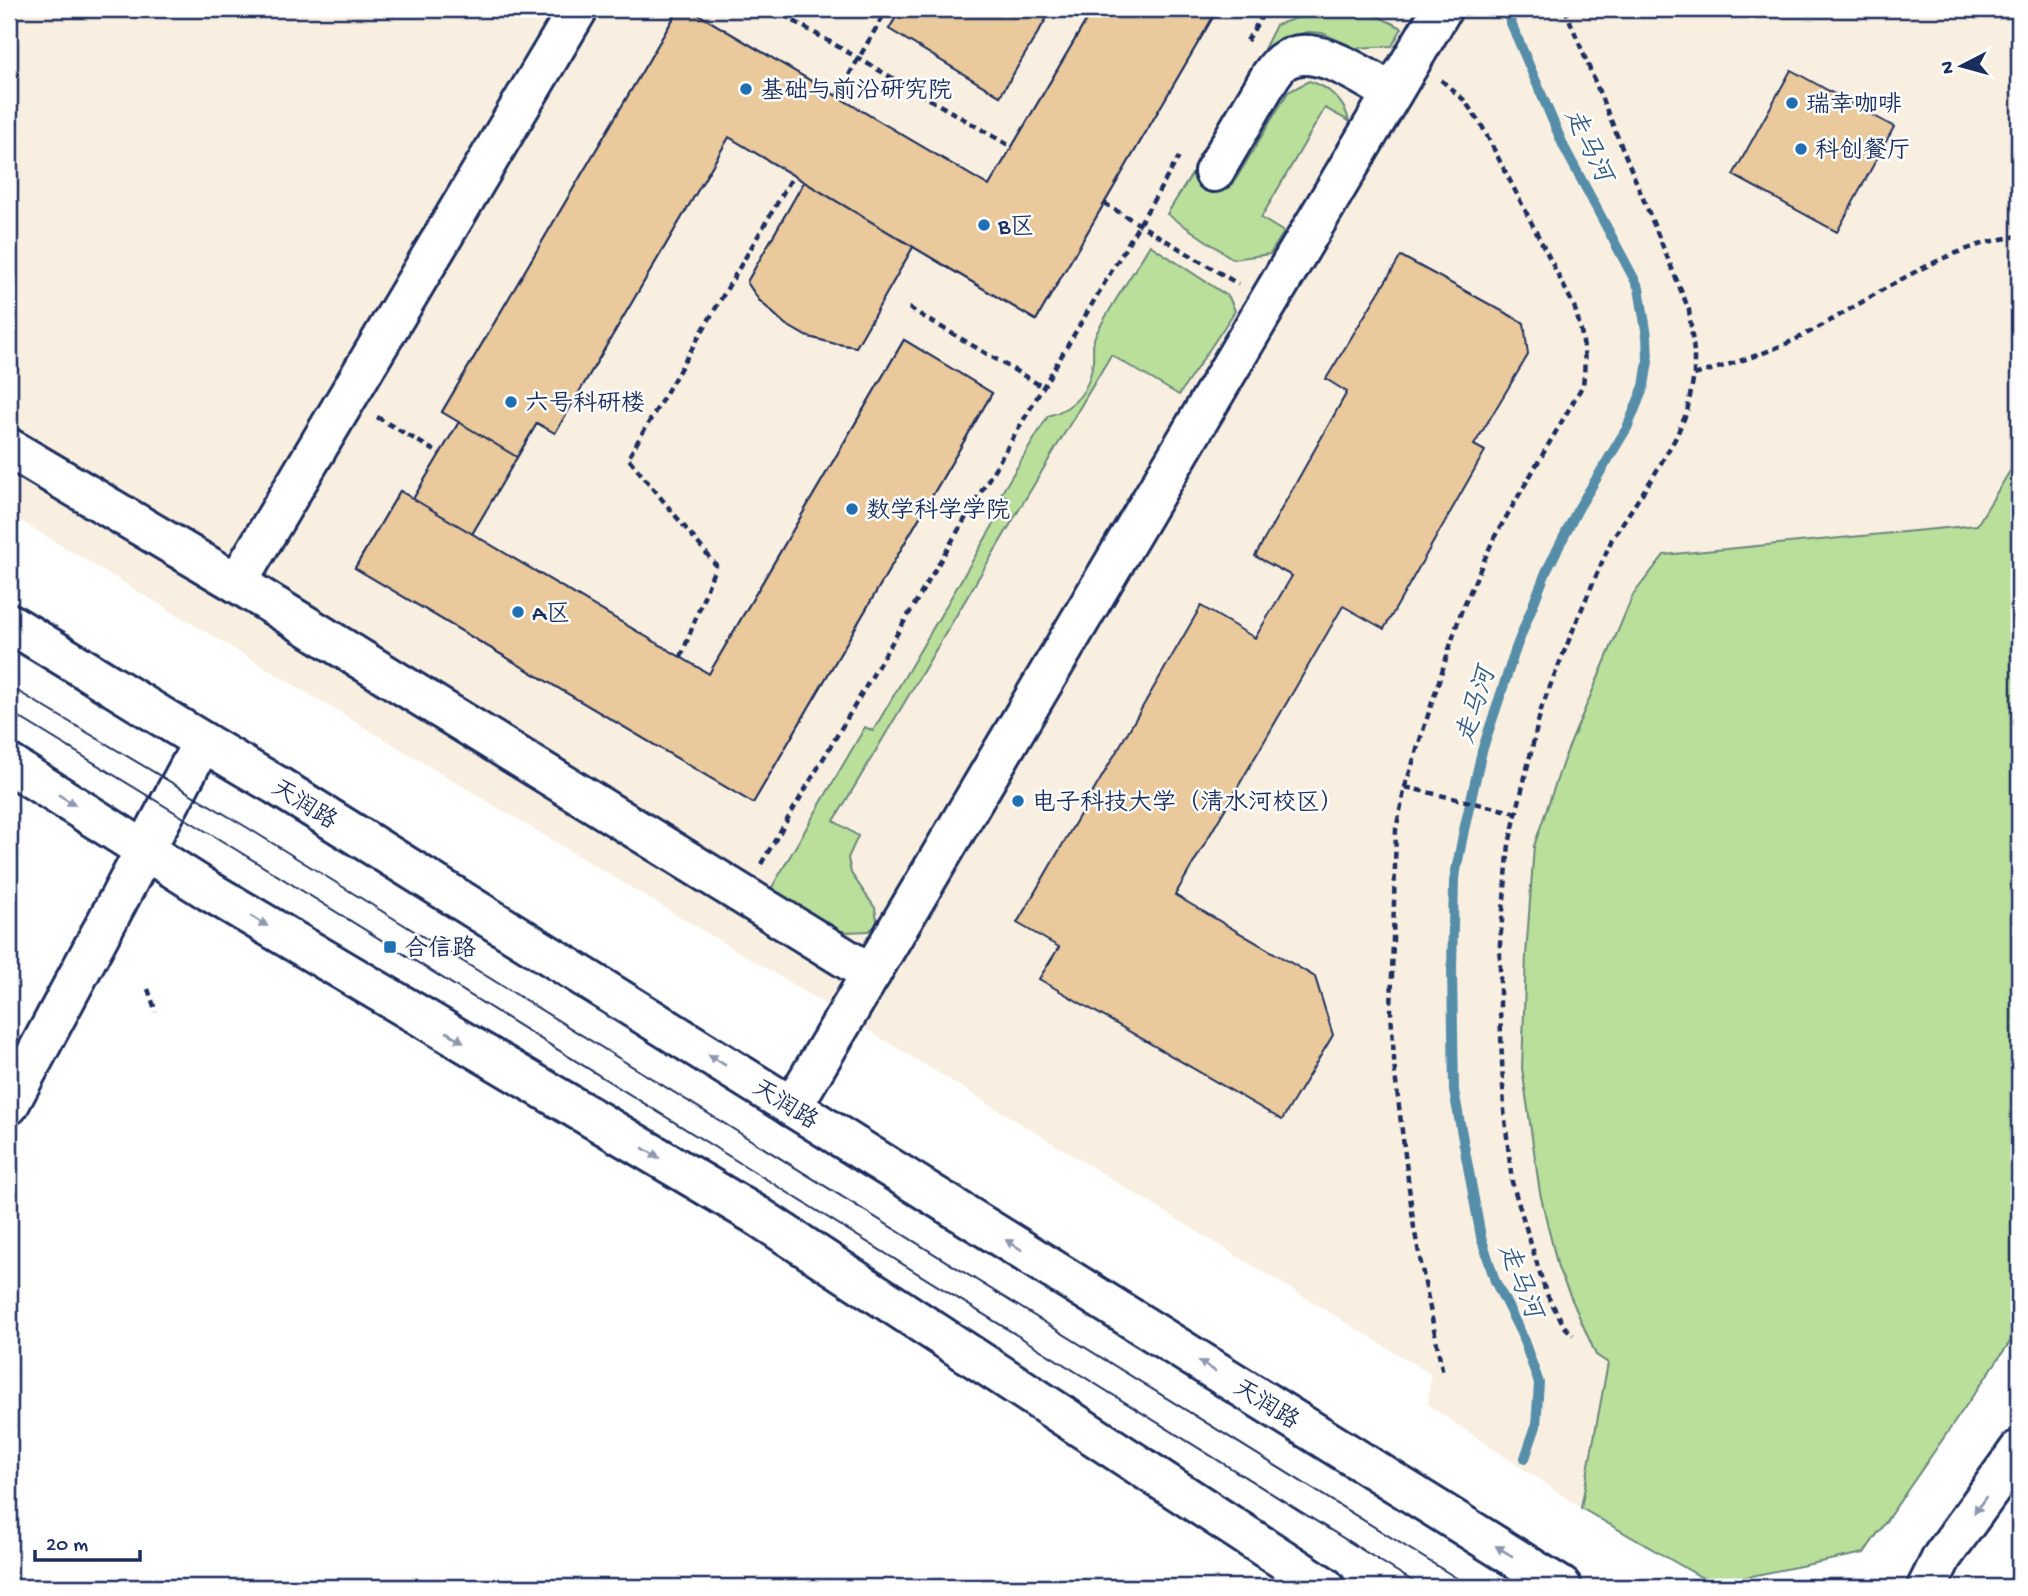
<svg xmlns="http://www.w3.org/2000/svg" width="2028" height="1596" font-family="'Gochi Hand','LXGW WenKai TC',sans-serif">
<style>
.built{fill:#f9efe1}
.green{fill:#b9df9b;stroke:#6a877c;stroke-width:2}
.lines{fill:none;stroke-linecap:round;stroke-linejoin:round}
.stream{stroke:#568ea9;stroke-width:10}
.building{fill:#eac99c;stroke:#1b2f5e;stroke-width:2}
.minor-casing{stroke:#1b2f5e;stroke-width:44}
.major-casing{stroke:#1b2f5e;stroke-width:44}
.path{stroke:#1b2f5e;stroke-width:4.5;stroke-dasharray:7 5;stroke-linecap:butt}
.minor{stroke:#fff;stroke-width:38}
.major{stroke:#fff;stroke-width:38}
.tram{stroke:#1b2f5e;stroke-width:2}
.oneway{fill:#8d97ae}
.poi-dot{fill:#1f6fb2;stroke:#fff;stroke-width:2.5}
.labels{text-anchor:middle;stroke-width:5;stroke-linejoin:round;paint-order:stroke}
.poi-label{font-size:24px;fill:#1b2f5e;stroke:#fff;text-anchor:start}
.street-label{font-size:24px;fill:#1b2f5e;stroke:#fff}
.water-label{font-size:26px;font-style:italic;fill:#395e84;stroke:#fff}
</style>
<rect width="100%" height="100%" fill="#fff"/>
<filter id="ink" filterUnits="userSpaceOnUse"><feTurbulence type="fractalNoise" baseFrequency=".0143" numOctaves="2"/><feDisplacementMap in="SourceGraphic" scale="14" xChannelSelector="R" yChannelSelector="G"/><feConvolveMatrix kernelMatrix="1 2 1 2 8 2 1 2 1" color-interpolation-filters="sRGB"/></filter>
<g filter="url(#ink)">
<path class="built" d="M9,9H2019V457L1977,525L1664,555L1633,596L1565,756L1534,846L1522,1068L1540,1193L1558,1268L1608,1363L1581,1508L1428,1405L1430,1374L845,1016L9,514Z"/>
<g class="green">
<path d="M1323,9H1363L1402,28L1392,46L1355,48L1322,33L1308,32L1279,39L1262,53L1276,25Z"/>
<path d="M1309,81C1328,86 1345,102 1349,121L1325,108L1261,218L1284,232L1270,254L1233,259L1167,214L1197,166L1233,184L1288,92Z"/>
<path d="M1150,245L1229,297L1235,311L1179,395L1111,355L834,821L858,836L848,858L851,873L875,908L877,920L875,926L869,931L846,932L830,928L771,889L865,727L873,731L1009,498L1001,494L1048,416C1076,408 1090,390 1093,361C1094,352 1091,342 1096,334C1112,304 1132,275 1150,245Z"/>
<path d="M2019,456V1329L1864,1553L1713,1584L1581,1508L1608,1363L1596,1355L1558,1268L1540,1193L1522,1068L1526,955L1534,846L1565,756L1633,595L1664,555L1977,525Z"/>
</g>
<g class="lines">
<path class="stream" d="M1505,9L1564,147L1639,288L1647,336L1648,361L1644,386L1627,428L1578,509L1546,572L1516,648L1482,751L1464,830L1454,881L1452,969L1454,1091L1481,1237L1495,1281L1521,1333L1539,1383L1536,1426L1525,1458"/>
</g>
<g class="building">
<path d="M679,9H689L989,186L1093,9H1198L1213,17L1036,320L913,247L856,347L832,343L806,336L785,324L759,300L747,282L804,182L729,137L555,433L537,423L498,490L472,534L709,674L904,340L992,393L753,803L355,568L400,491L413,499L459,422L442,412Z"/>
<path d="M679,9H689L989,186L1093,9H1198L1213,17L1036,320L729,137L555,433L537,423L498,490L472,534L709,674L904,340L992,393L753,803L355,568L400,491L413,499L459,422L442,412Z"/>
<path d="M679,9H689L989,186L1093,9H1198L1213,17L1036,320L729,137L555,433L537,423L517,457L442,412Z"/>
<path d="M901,9H1052L1000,96L889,29Z"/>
<path d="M901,9H1052L1000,96L889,29Z"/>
<path d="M1791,70L1894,127L1837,232L1733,175Z"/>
<path d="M804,182L913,247L856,347L832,343L806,336L785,324L759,300L747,282Z"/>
<path d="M1401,256L1524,323L1528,355L1474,445L1485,451L1384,629L1343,606L1175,895L1315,977L1333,1035L1282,1120L1039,979L1059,947L1017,923L1201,606L1255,638L1292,576L1255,556L1347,392L1326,379Z"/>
<path d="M904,340L992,393L753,803L355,568L400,491L709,674Z"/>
</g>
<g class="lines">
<defs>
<g id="minor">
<path d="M1214,172L1271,75C1274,71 1278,65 1282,62C1312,39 1365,78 1392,93"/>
<path d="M9,448L237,583L871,974"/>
<path d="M237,583L578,9"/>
<path d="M9,1105L202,743"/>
<path d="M792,1107L1442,9"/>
</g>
<g id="major">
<path d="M9,623C98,676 185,733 276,785L1562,1587"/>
<path d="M9,764L209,891L756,1215L1325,1587"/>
<path d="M1927,1587L1942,1557L2019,1450"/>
</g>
</defs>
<use href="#minor" class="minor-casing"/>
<use href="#major" class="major-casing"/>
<g class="path">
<path d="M773,9L1012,147"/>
<path d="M1565,9L1689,310L1694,352V375L1687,412L1675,439L1653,477L1612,539L1580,613L1542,706L1509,844L1500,943V1009L1504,1110L1512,1182L1546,1293L1565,1327L1573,1335"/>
<path d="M1247,41L1266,9"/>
<path d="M1441,80L1464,100L1482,126L1574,306C1583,335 1587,354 1583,385L1494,538L1461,612L1405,787L1396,829L1391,1012L1395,1074L1414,1228L1443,1374"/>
<path d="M837,96L887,9"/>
<path d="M1104,203L1238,284"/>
<path d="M909,308L1043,387"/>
<path d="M1694,375C1734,363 1773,352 1810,332C1878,295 1941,247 2019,236"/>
<path d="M377,417L440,454"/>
<path d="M681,657L716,565L628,458L793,176"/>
<path d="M1405,787L1517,813"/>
<path d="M761,864L1179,157"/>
<path d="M148,989L156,1012"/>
</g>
<use href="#minor" class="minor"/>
<use href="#major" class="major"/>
<g class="tram">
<path d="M9,686L248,828L1471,1587"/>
<path d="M9,711L235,849L1422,1587"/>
<path d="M2006,1587L2019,1568"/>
</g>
</g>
<defs><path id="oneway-solid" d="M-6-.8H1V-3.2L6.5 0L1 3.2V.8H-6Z" transform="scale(1.75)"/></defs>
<g class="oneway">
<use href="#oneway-solid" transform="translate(67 800) rotate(32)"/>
<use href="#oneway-solid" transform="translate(259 921) rotate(31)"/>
<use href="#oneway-solid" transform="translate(455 1037) rotate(31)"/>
<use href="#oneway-solid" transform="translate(717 1060) rotate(-148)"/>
<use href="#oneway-solid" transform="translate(651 1153) rotate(31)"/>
<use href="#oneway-solid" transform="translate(1014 1245) rotate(-148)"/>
<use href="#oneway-solid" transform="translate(1207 1366) rotate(-148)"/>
<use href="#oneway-solid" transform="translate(1980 1505) rotate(126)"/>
<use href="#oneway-solid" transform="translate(1504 1551) rotate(-148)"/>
</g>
</g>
<g class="poi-dot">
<circle cx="746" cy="89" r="7"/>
<circle cx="1792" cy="103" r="7"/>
<circle cx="1801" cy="149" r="7"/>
<circle cx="984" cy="225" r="7"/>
<circle cx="511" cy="402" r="7"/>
<circle cx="852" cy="509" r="7"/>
<circle cx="518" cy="612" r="7"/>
<circle cx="1018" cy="801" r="7"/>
<rect x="383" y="940" width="14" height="14" rx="3.5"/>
</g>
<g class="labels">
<g class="poi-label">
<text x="760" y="97">基础与前沿研究院</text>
<text x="1806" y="111">瑞幸咖啡</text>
<text x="1815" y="157">科创餐厅</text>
<text x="998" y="233">B区</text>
<text x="525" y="410">六号科研楼</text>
<text x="866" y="517">数学科学学院</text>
<text x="532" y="620">A区</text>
<text x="1032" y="809">电子科技大学（清水河校区）</text>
<text x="404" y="955">合信路</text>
</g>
<g class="street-label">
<text transform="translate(305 803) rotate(32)" y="8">天润路</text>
<text transform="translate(786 1103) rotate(32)" y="8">天润路</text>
<text transform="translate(1267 1403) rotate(32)" y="8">天润路</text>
</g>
<g class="water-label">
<text transform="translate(1590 144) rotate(64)" y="9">走马河</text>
<text transform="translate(1474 705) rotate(-73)" y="9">走马河</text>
<text transform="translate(1522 1280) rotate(68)" y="9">走马河</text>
</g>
</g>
<rect width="2028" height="1596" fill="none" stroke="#fff" stroke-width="35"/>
<rect x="18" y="18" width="1993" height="1561" fill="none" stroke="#1b2f5e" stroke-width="2.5" filter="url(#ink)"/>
<g transform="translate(1962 66) rotate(264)" stroke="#ffffff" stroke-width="5" paint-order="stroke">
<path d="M0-5L12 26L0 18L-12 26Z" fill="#1b2f5e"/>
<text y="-10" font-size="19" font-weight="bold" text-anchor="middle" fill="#1b2f5e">N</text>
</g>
<path d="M35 1550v10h105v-10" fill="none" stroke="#1b2f5e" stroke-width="3.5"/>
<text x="46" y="1550" font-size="21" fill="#1b2f5e" stroke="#ffffff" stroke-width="5" paint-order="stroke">20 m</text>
</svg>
